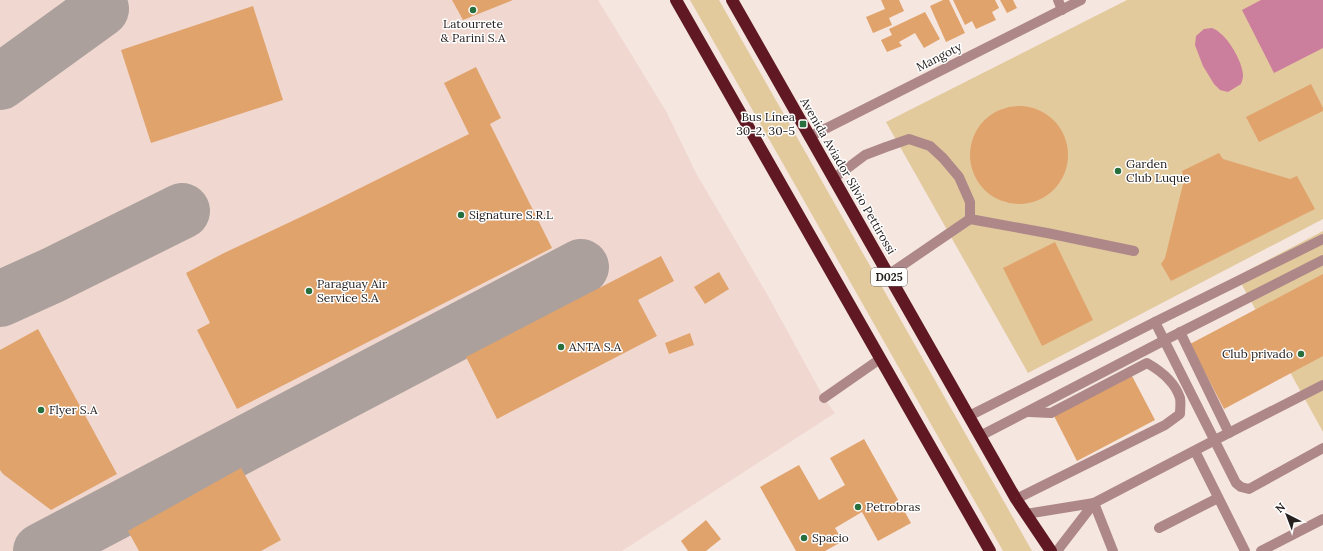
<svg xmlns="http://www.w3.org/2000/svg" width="1323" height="551" font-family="Lora,serif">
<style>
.built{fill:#f0d8d0}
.green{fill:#e2ca9d}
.water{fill:#cc7e9d}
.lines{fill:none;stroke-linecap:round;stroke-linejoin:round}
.taxiway{stroke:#aca09c;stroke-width:56}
.building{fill:#e1a36c}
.minor{stroke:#ae8889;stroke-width:10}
.highway{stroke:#601922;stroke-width:12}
.poi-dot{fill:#276f3c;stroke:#fff;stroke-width:1.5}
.labels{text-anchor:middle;stroke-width:3;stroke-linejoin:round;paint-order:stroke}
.shield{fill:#fff;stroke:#676362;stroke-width:1}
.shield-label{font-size:11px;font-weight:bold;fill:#26201f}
.poi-label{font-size:12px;fill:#26201f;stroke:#fff;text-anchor:start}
.street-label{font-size:12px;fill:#26201f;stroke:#fff}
</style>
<rect width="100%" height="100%" fill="#f5e6e0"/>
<path class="built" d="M0,0H598L666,111L696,173L767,294L824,398L835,413L622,551H0Z"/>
<g class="green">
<path d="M690,0H719L1032,551H1003Z"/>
<path d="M1127,0H1323V219L1028,373L886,122Z"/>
<path d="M1323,231V432L1237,276Z"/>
</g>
<g class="water">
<path d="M1261,0H1323V48L1274,73L1242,10Z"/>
<path d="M1212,28C1226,33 1242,60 1243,75C1243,78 1242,81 1241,84L1228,92L1220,90L1214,84L1203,66L1195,45L1196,36L1204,29Z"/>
</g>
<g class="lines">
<g class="taxiway">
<path d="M0,82L101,9"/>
<path d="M0,299L53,275L182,211"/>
<path d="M41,551L581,267"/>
</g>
</g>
<g class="building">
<path d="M452,0H513L463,20Z"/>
<path d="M881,0H899L904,11L889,18L892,25L873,33L866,17L885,9Z"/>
<path d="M943,0H949L965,33L946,42L930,6Z"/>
<path d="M953,0H995L999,8L992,12L996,20L976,29L972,21L965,25Z"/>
<path d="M1000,0H1013L1017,8L1007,13Z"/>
<path d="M253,6L283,100L151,143L121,50Z"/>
<path d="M925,12L940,39L924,48L915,33L899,42L902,46L887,52L881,40L892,35L889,29Z"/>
<path d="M476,67L501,118L490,124L552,248L237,409L197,330L210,323L186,273L224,253L324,206L469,134L444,83Z"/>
<path d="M1311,84L1323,108V111L1259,142L1246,117Z"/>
<circle cx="1019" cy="155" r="49"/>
<path d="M1219,153L1223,159L1290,179L1297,176L1315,209L1171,281L1161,264L1165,258L1184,180L1182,171Z"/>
<path d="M1055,242L1093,320L1042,346L1003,268Z"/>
<path d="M661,256L674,281L638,300L657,336L497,419L466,357Z"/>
<path d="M719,272L729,289L705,304L694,287Z"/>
<path d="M1323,274V356L1224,409L1190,344Z"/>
<path d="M38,329L117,474L51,510L3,474L0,470V350Z"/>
<path d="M690,333L694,345L669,354L665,343Z"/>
<path d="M1132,376L1155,420L1077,461L1054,416Z"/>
<path d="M864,439L911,523L878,541L862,512L835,528L843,541L825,551H796L760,487L799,465L819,500L845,485L830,458Z"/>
<path d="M241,468L281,540L261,551H139L128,531Z"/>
<path d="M706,520L721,539L706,551H688L681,541Z"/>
</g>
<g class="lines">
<g class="minor">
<path d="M1058,0L1062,10"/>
<path d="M809,137L1081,0"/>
<path d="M833,179L865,155L886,147L909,139L930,146L943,158L959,177L970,202V219L888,275"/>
<path d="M970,219L1047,233L1134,251"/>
<path d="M1155,322L1236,483L1241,487L1249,489L1323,448"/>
<path d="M1180,332L1229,433"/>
<path d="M824,398L880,359"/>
<path d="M969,416L1155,322L1323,239"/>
<path d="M980,436L1165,340L1323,260"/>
<path d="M1195,451L1245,551"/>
<path d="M1016,499L1165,425L1180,414C1180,409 1181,403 1180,398C1175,382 1161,371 1147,363L1051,413L1029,412"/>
<path d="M1094,503L1113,551"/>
<path d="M1026,514L1094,503L1215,440L1323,385"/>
<path d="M1159,528L1218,498"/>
<path d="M1057,551L1094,503"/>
<path d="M1261,551L1323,519"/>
</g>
<g class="highway">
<path d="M676,0L990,551"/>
<path d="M732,0L1016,499L1051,551"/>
</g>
</g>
<g class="poi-dot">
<circle cx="473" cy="10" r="4"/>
<rect x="799" y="120" width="8" height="8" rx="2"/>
<circle cx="1118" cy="171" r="4"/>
<circle cx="461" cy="215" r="4"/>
<circle cx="309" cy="291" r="4"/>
<circle cx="561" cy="347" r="4"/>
<circle cx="1301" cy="354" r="4"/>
<circle cx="41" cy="410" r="4"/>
<circle cx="858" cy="507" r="4"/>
<circle cx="804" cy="538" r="4"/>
</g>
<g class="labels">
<rect class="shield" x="871" y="268" width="36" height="18" rx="3"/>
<g class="shield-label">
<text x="889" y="281">D025</text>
</g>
<g class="poi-label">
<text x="473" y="28" text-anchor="middle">Latourrete<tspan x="473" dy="14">&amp; Parini S.A</tspan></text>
<text x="795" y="121" text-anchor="end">Bus Línea<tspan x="795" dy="14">30-2, 30-5</tspan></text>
<text x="1126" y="168">Garden<tspan x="1126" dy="14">Club Luque</tspan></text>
<text x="469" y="219">Signature S.R.L</text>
<text x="317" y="288">Paraguay Air<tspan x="317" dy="14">Service S.A</tspan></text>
<text x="569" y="351">ANTA S.A</text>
<text x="1293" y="358" text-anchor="end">Club privado</text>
<text x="49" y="414">Flyer S.A</text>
<text x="866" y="511">Petrobras</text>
<text x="812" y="542">Spacio</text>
</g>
<g class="street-label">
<text transform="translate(939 57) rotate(-27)" y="4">Mangoty</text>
<text transform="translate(848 176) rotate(60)" y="4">Avenida Aviador Silvio Pettirossi</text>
</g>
</g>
<g transform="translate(1287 515) rotate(318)" stroke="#ffffff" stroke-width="3" paint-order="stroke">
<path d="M0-3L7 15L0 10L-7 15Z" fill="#26201f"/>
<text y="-6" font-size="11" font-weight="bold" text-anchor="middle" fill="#26201f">N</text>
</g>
</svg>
